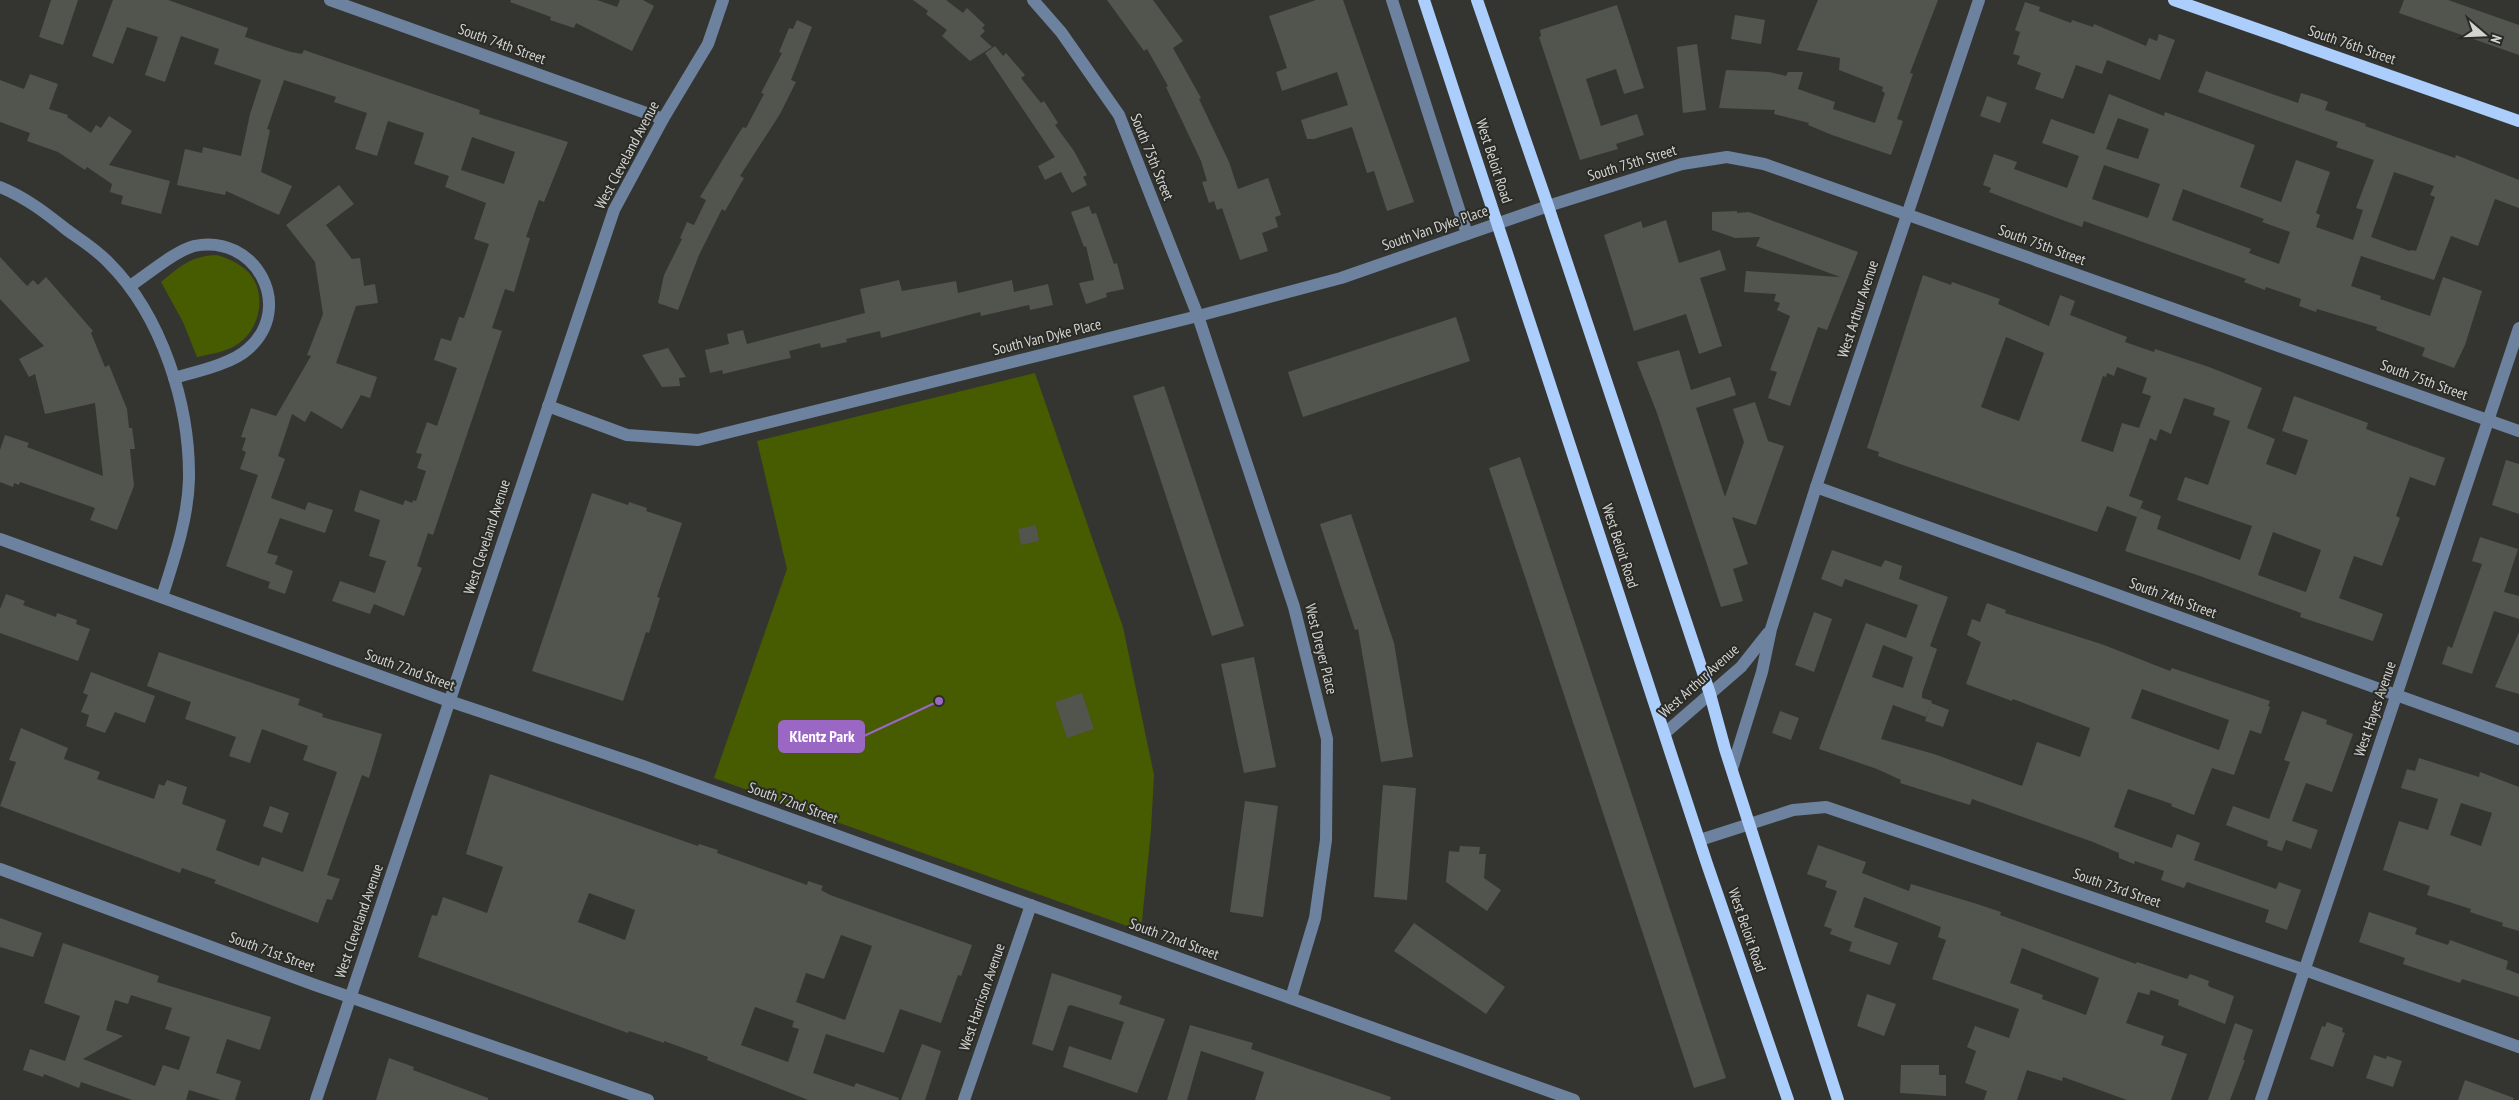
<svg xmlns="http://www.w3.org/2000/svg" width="2519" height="1100" font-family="'PT Sans Narrow',sans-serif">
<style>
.green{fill:#475b00}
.building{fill:#52544e;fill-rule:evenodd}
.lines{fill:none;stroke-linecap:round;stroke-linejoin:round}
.minor{stroke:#6d829e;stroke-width:12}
.major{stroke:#accefc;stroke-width:12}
.labels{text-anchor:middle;stroke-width:4;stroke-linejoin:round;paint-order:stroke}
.street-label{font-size:15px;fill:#d3d4d1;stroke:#2a2b26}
.leader{fill:none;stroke:#9a67c5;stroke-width:2}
.callout-dot{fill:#9a67c5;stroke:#2a2b26;stroke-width:2}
.callout{fill:#9a67c5;stroke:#9a67c5;stroke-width:2}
.callout-label{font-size:16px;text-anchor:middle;font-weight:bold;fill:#fff}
</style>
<rect width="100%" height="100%" fill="#343530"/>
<g class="green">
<path d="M217,255C227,258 236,262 245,269C268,288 262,328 238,344C227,352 210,354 197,357L183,322L161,282C181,266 190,256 217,255Z"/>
<path d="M1035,373L1123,627L1154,775L1151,830L1141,931L714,778L787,569L757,441Z"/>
</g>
<g class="building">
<path d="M51,0H78L63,45L39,37Z"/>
<path d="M113,0H168L248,28L245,37L291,52L302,54L304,50L480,110L479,114L568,142L544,202L539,200L526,237L530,238L514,292L505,289L492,328L502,331L433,535L428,533L417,566L422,568L404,616L374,604L370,614L332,601L340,581L375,593L386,561L369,556L380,520L354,511L360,490L403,505L405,500L412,503L413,500L416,501L426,471L417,468L422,454L416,453L427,422L437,426L457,368L434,360L441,338L451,341L459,317L464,318L489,244L474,239L486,203L445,187L449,176L414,164L424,133L388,121L377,156L355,149L367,113L334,102L336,97L284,80L267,129L270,130L261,172L292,186L279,215L226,191L225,195L177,185L185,149L202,153L203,147L241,156L250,114L261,80L214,64L219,49L181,36L165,82L145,75L158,37L127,27L113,64L92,56ZM472,137L515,152L504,184L461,170Z"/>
<path d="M511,0H597L617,7L620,0H643L654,6L632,51L576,23L574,28L550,20L551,17L510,2Z"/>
<path d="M913,0H946L963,13L967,8L985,25L982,28L985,31L980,36L992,47L970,61L942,36L947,30L926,14L928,11Z"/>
<path d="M1107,0H1153L1183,41L1173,48L1201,98L1199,99L1229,162L1238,189L1268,178L1281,215L1275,217L1278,227L1262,233L1268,251L1240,260L1222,208L1217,210L1214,201L1209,203L1202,182L1207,181L1201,161L1166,87L1168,86L1147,49L1144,51Z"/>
<path d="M1316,0H1343L1414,202L1387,211L1374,171L1367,173L1352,127L1314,139H1307L1301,120L1348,105L1337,72L1282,91L1276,72L1287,68L1269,16Z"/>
<path d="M1818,0H1938L1910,73L1913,74L1897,119L1903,121L1891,155L1832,135L1808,125L1809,123L1774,114L1775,110L1719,108L1726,70L1769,72L1786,76L1788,72H1803L1798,89L1835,102L1833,109L1875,123L1885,93L1882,91L1883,87L1839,70L1840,58L1797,50Z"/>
<path d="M2404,0H2448L2519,25V55L2399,13Z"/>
<path d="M2025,2L2040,7L2039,11L2071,23L2072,20L2093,27L2094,24L2146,46L2149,38L2157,41L2159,34L2175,40L2160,80L2107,60L2102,74L2076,65L2063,99L2035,89L2041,73L2017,64L2020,56L2013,54L2020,32L2015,30Z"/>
<path d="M1617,5L1644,88L1624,94L1616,69L1586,79L1601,126L1637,114L1644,135L1616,144L1618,149L1580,160L1539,37L1541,36L1540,30Z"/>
<path d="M1735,15L1765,20L1761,44L1731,39Z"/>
<path d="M797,20L812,27L791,80L796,82L780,114L740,176L744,178L725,211L722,209L699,255L678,310L658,303L664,275L682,239L680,238L687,222L694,225L706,200L700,197L737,136L743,127L746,128L764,94L761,93L782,53L779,52L789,28L793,29Z"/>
<path d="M1697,44L1706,110L1683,113L1677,47Z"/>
<path d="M995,46L1003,56L1006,53L1025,75L1021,78L1041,103L1044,101L1058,123L1055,125L1074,151L1087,175L1083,177L1087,185L1072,193L1061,172L1045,180L1038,166L1055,157L985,53Z"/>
<path d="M2206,71L2298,103L2301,93L2320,99L2328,102L2325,110L2366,124L2365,126L2455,158L2456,155L2519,180V208L2495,199L2478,246L2451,236L2434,280L2361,256L2351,286L2381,296L2380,299L2430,316L2443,277L2482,291L2465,345L2454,368L2422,356L2425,348L2376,330L2377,327L2317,309L2316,312L2299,306L2301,299L2266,287L2265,290L2244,282L2246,279L2084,221L2082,227L2057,218L1989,192L1991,188L1983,185L1994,154L2017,162L2014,169L2067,188L2079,156L2042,143L2051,119L2094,134L2109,94L2164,116L2165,112L2255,145L2240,187L2281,202L2296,160L2330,172L2316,213L2320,215L2316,227L2353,240L2363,210L2356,208L2374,160L2336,147L2338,142L2198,92ZM2118,118L2149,129L2138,159L2106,149ZM2104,165L2160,184L2148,218L2092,199ZM2394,172L2434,186L2430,195L2435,197L2416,251L2411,250L2410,251L2371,237ZM2183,189L2264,219L2262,222L2290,232L2279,264L2249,253L2251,249L2172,220Z"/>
<path d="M30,74L58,84L49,109L68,115L67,117L91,133L96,125L101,128L109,116L132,131L109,165L170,181L161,214L121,204L123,196L110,192L112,184L87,167L85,170L58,152L27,141L30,133L0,122V80L24,89Z"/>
<path d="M1987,96L2007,103L2000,123L1980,116Z"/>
<path d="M339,185L354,204L326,225L352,259L360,258L364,286L375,284L378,303L356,306L336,363L377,377L370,398L361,395L342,429L311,411L305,422L292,414L278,456L285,459L271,498L305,510L308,502L333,510L325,533L280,518L267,553L278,556L275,564L293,571L285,594L268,588L270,582L226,566L258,475L240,469L246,452L242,450L246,438L241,437L251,408L276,416L311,356L307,355L323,314L315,262L286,225Z"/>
<path d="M1089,206L1092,214L1096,213L1114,264L1117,263L1124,289L1106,293L1107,297L1086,304L1079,283L1094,280L1086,246L1084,247L1071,212Z"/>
<path d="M1737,211V213L1749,212L1858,252L1827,330L1818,327L1790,406L1768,398L1777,372L1770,370L1790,316L1777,310L1780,303L1774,301L1776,294L1744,292L1746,271L1840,277L1756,246L1760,237L1735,238L1712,230V212Z"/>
<path d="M1666,220L1679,263L1720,250L1726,270L1700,278L1722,346L1699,354L1686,314L1634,331L1604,235L1641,221L1643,228Z"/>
<path d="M0,257L27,286L33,280L38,285L46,277L93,331L91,333L105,367L109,365L127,409L129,428H132L135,449H130L134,486L117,530L90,520L95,508L20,482L19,485L14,483L13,487L0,482V450L5,435L29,443L27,447L103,476L95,403L45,414L35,374L29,377L19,359L44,346L0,299Z"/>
<path d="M1923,275L1951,285L1952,282L2000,299L1998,304L2049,326L2060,295L2075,301L2070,315L2127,337L2125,342L2154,352L2155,349L2209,367L2262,388L2247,428L2275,439L2266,464L2296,475L2308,440L2282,431L2294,396L2368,423L2366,429L2445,458L2435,486L2410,477L2396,516L2400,518L2382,566L2354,556L2339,598L2383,614L2373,641L2300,617L2301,613L2200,576L2125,551L2137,517L2107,506L2097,532L1900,464L1878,456L1879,452L1867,448ZM2006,337L2044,353L2019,421L1981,407ZM2117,367L2147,378L2142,393L2151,396L2139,428L2122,423L2113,452L2081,441L2103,376L2106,377L2107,373L2114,376ZM2184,398L2215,408L2213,415L2230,421L2208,485L2185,477L2177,500L2252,526L2240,560L2157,529L2161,516L2140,508L2137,517L2143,501L2129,496L2150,438L2156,441L2160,429L2171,434ZM2273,532L2321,550L2306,592L2258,575Z"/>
<path d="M899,280L902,291L956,281L958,293L1012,280L1014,292L1048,284L1053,305L1030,310L1029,305L981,316L980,312L881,338L880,331L846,339L847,342L821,348L820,343L789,351L791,358L781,360L723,374L722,370L710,373L705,350L729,344L727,334L743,330L747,344L865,313L860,289Z"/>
<path d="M1456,317L1470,361L1303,417L1288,372Z"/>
<path d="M668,348L686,377L679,378L680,386L662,387L642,355Z"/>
<path d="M1679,350L1691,390L1730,377L1736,395L1696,408L1725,497L1744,442L1733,409L1755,402L1768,441L1784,446L1756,525L1732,517L1748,564L1733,569L1743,601L1721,607L1657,413L1637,362Z"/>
<path d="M1164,386L1244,626L1212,636L1133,396Z"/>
<path d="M1520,457L1726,1078L1694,1088L1489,468Z"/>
<path d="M2506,460L2519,464V514L2492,505Z"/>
<path d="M592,493L628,505L629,502L647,508L646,511L682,523L657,597L660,598L649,633L646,632L623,701L532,671Z"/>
<path d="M1351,514L1394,643L1413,757L1381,762L1358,629L1355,630L1320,524Z"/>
<path d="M1036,525L1039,541L1021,545L1018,529Z"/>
<path d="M2480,537L2518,549L2504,592L2519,596V619L2494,611L2472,674L2442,664L2448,646L2452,648L2482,564L2472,561Z"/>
<path d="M1832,550L1881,567L1885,560L1902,566L1899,579L1948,597L1930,646L1937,649L1922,693V698L1932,701L1926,717L1893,705L1881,739L1934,754L2022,786L2037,742L2080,757L2090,728L2013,699L2012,701L1966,684L1981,642L1967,635L1972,619L1980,622L1987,603L2006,610L2005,613L2104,645L2170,671L2172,668L2270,701L2268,706L2270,707L2261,734L2250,730L2234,775L2212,768L2194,815L2171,806L2172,804L2128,789L2114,827L2172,848L2177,834L2200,843L2194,860L2276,889L2279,882L2301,890L2287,930L2265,922L2269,910L2187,882L2184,888L2161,880L2164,871L2135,861L2134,864L2119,858V853L2093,842L1972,799L1970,805L1900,783L1901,780L1877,769L1819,749L1866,623L1906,638L1918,605L1845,579L1842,587L1821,579ZM1883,645L1913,657L1903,688L1872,677ZM2142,689L2229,720L2219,750L2131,718Z"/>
<path d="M6,594L25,601L23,605L56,617L57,613L77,620L76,624L90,629L78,661L0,633V609Z"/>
<path d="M1814,612L1832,619L1814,672L1795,665Z"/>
<path d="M2519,632V694L2495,687Z"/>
<path d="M159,652L300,699L298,705L323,714L322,717L382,734L369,778L362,775L327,875L340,879L332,900L327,899L318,923L214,883L216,880L182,868L180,873L0,806L16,762L9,760L21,728L68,748L64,759L100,772L97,779L154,799L159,784L164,786L167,780L187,787L182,804L226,820L216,850L259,866L262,857L303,872L337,772L303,760L308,746L262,729L250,763L229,756L236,737L185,719L191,702L147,686Z"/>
<path d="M1254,657L1276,767L1244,773L1221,664Z"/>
<path d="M91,672L155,696L145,723L115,712L105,733L86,726L89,715L81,712L88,695L83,693Z"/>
<path d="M1082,693L1094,729L1067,738L1055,702Z"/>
<path d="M1931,703L1949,710L1943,727L1925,721Z"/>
<path d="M1780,711L1799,718L1791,740L1772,733Z"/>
<path d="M2302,711L2327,720L2326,724L2353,734L2332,792L2306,783L2292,821L2318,830L2311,849L2286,840L2282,851L2267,846L2268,841L2226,825L2233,806L2269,819L2290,762L2284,760Z"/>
<path d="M2419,758L2479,777L2480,772L2519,787V931L2502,926L2503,923L2470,912L2471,909L2427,895L2430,886L2383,870L2399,821L2428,830L2438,799L2401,788L2407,769L2415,771ZM2461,803L2492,813L2481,846L2450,835Z"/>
<path d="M490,774L698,846L699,844L718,850L717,853L807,885L808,881L823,886L821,890L830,895L972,945L961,976L958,975L941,1023L900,1009L884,1053L826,1034L813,1073L854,1087L856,1083L899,1098L898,1100H808L707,1060L708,1057L664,1041V1043L629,1031L628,1033L418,957L432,915L437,916L443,897L487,913L503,867L466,854ZM589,893L635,910L625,940L578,922ZM841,935L872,946L845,1020L796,1002L806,973L824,979ZM755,1007L794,1021L792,1027L799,1029L788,1062L741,1045Z"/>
<path d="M1383,785L1416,788L1407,900L1374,897Z"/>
<path d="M1245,801L1278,806L1263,917L1230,912Z"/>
<path d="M270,806L289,813L282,833L263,826Z"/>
<path d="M1818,845L1866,862L1862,873L1909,891L1911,884L1977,904L2001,912L2000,915L2136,964L2137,962L2187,979L2190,974L2209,981L2208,985L2210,987L2234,996L2225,1024L2178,1005L2179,1000L2151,990L2149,995L2138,992L2126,1023L2164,1036L2161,1045L2187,1054L2171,1100H2127L2063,1077L2062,1081L2027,1070L2017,1100H1984L1987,1091L1965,1083L1976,1051L1967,1047L1975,1026L2009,1038L2019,1009L1932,979L1946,940L1938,937L1941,927L1864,897L1854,927L1898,943L1890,965L1849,951L1852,942L1830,934L1832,929L1824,926L1837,891L1825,887L1827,881L1807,874ZM2022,948L2099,978L2086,1015L2042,999L2043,995L2010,983Z"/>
<path d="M1460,846L1480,847L1479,854H1486L1484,878L1501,890L1487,911L1446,882L1449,851L1459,852Z"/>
<path d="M2369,912L2417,928L2415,934L2448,945L2450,940L2508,961L2506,969L2519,974V997L2462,979L2460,983L2403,964L2405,958L2359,942Z"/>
<path d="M0,918L42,933L33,957L0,947Z"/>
<path d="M1414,923L1505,987L1486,1014L1394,951Z"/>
<path d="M63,943L159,976L157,982L271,1017L260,1050L227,1039L216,1073L241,1081L235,1100H221L189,1090L186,1100H132L81,1082L79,1088L44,1074L43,1077L23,1070L30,1049L65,1061L80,1016L44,1003ZM131,995L172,1008L165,1029L190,1037L179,1070L163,1065L155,1086L83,1059L123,1036L106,1030L115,1000L128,1004Z"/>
<path d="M1052,973L1122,996L1119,1004L1165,1019L1137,1093L1063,1067L1069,1046L1111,1060L1124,1022L1071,1005L1068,1006L1053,1051L1032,1044Z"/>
<path d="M1867,994L1896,1004L1884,1036L1857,1026Z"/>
<path d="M2327,1022L2343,1028L2342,1032L2345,1033L2333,1067L2310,1059L2322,1026L2325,1027Z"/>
<path d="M2235,1023L2253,1030L2243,1060H2245L2230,1100H2208Z"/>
<path d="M1190,1025L1253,1043L1251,1049L1391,1097L1390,1100H1255L1264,1072L1201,1051L1187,1100H1167Z"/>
<path d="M922,1044L941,1051L925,1100H901Z"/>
<path d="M2374,1055L2386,1059L2387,1056L2402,1061L2393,1087L2366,1078Z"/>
<path d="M389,1058L414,1067L413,1070L488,1098V1100H376Z"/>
<path d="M1901,1065H1939V1075H1946V1096L1900,1093Z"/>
<path d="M2465,1080L2514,1098L2513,1100H2458Z"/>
</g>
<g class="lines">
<g class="minor">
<path d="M330,0L663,119"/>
<path d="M1033,0L1061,32L1119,115L1198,316L1294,607L1327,739L1326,840L1315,918L1291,998"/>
<path d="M1392,0L1467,234"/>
<path d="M0,187C25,197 46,213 67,230C81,240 97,250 109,263C162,316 190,405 189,479C188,519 174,559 162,597"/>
<path d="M130,286C147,275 175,251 194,246C255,233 296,307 248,349C232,364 195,372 174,378"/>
<path d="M548,406L627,435L698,440L1198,316L1341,278L1548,206L1682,164L1727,157L1764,164L2519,431"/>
<path d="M1816,487L2519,739"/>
<path d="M0,539L449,701L643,766L1574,1100"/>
<path d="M1665,733L1741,667L1768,633"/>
<path d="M1732,769L1762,672L1771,629L1816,487L1979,0"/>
<path d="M1700,840L1793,810L1826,807L2305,970L2519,1047"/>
<path d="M0,869L315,985L648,1100"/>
<path d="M316,1100L614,210L663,119L708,44L723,0"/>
<path d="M964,1100L1031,905"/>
<path d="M2261,1100L2519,328"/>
</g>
<g class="major">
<path d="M1424,0L1707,864L1788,1100"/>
<path d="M1477,0L1548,206L1710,694L1725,749L1838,1100"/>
<path d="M2174,0L2519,121"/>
</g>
</g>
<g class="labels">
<g class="street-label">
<text transform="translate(502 44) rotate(20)" y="5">South 74th Street</text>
<text transform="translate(2352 45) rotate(19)" y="5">South 76th Street</text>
<text transform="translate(627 155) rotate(-62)" y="5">West Cleveland Avenue</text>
<text transform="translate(1152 157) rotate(68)" y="5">South 75th Street</text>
<text transform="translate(1494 161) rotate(72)" y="5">West Beloit Road</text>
<text transform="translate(1632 163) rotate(-17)" y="5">South 75th Street</text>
<text transform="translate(1435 228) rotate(-19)" y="5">South Van Dyke Place</text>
<text transform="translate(2042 245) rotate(20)" y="5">South 75th Street</text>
<text transform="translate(1858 309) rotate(-72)" y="5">West Arthur Avenue</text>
<text transform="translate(1047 337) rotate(-14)" y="5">South Van Dyke Place</text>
<text transform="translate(2424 380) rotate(20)" y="5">South 75th Street</text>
<text transform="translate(487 537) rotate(-72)" y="5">West Cleveland Avenue</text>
<text transform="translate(1620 546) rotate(72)" y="5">West Beloit Road</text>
<text transform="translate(2173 598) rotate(20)" y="5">South 74th Street</text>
<text transform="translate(1321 649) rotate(76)" y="5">West Dreyer Place</text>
<text transform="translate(410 670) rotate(20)" y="5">South 72nd Street</text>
<text transform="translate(1699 681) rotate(-42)" y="5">West Arthur Avenue</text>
<text transform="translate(2375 709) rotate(-71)" y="5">West Hayes Avenue</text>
<text transform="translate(793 803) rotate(20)" y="5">South 72nd Street</text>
<text transform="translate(2117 888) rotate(19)" y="5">South 73rd Street</text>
<text transform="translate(359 921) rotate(-71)" y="5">West Cleveland Avenue</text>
<text transform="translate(1747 930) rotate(71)" y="5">West Beloit Road</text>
<text transform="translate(1174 939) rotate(20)" y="5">South 72nd Street</text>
<text transform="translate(272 952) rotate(20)" y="5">South 71st Street</text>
<text transform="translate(982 997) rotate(-71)" y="5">West Harrison Avenue</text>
</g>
</g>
<path class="leader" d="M939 701L864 736"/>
<circle class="callout-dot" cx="939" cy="701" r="5"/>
<rect class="callout" x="779" y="721" width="85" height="31" rx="5"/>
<g class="callout-label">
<text x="822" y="742">Klentz Park</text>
</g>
<g transform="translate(2484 35) rotate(109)" stroke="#2a2b26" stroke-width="4" paint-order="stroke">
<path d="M0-4L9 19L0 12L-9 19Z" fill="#d3d4d1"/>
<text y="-8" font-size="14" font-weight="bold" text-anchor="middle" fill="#d3d4d1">N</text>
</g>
</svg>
